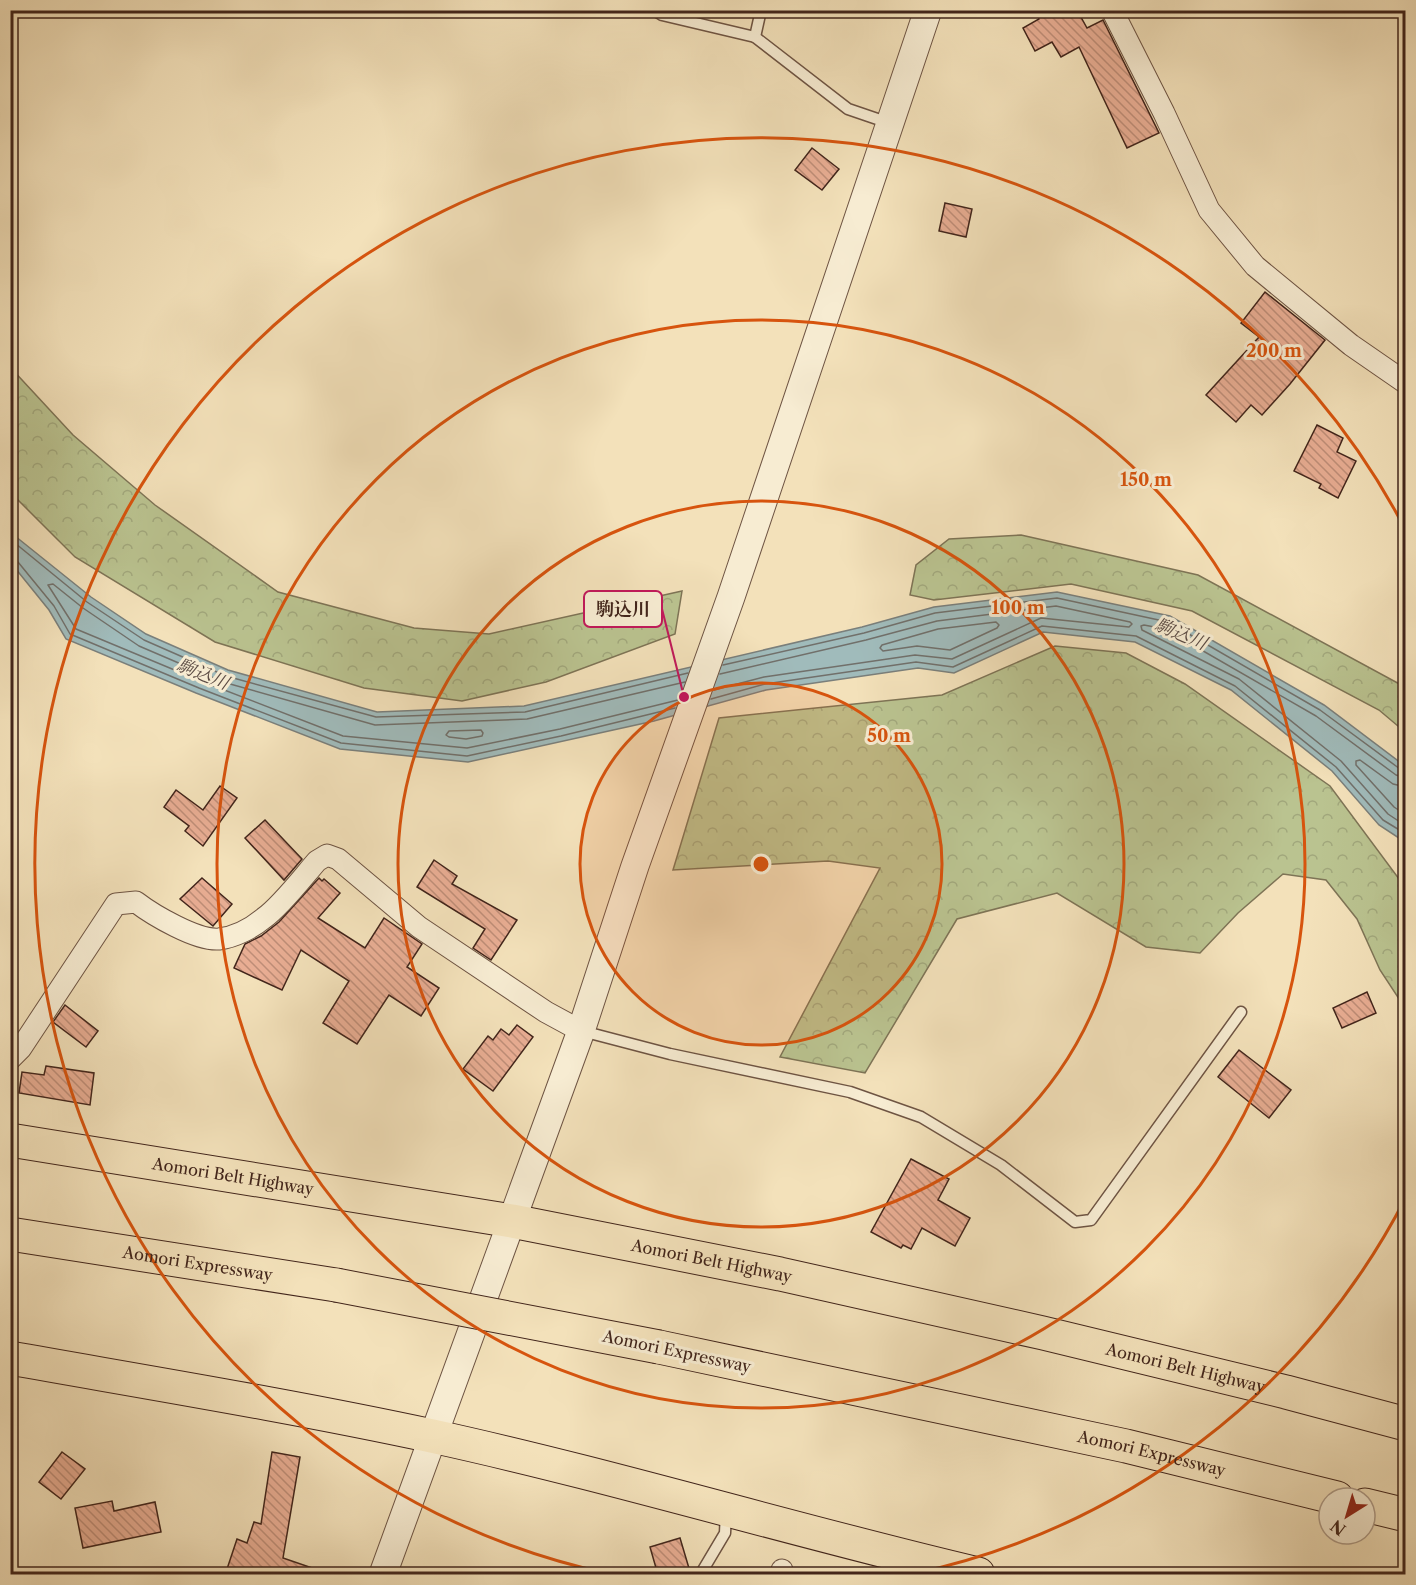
<svg xmlns="http://www.w3.org/2000/svg" width="1416" height="1585" font-family="'Libre Caslon Text','Noto Serif JP',serif">
<style>
.forest{fill:url(#forest-crowns);stroke:#7e7456;stroke-width:1.5}
.water{fill:#a0bbbb;stroke:#7a7f7b;stroke-width:1.5}
.lines{fill:none;stroke-linecap:round;stroke-linejoin:round}
.shore{stroke:#71706b;stroke-width:1.5}
.building{fill:url(#building-back-hatch);stroke:#42251b;stroke-width:1.5}
.service-casing{stroke:#6e5443;stroke-width:13}
.minor-casing{stroke:#6e5443;stroke-width:23}
.tertiary-casing{stroke:#6e5443;stroke-width:29}
.trunk-casing{stroke:#42251b;stroke-width:35}
.motorway-casing{stroke:#42251b;stroke-width:35}
.service{stroke:#f7ecd2;stroke-width:10}
.minor{stroke:#f7ecd2;stroke-width:21}
.tertiary{stroke:#f7ecd2;stroke-width:27}
.trunk{stroke:#f3e1ba;stroke-width:33}
.motorway{stroke:#f3e1ba;stroke-width:33}
.motorway-bridge-casing{stroke:#42251b;stroke-width:35;stroke-linecap:butt}
.motorway-bridge{stroke:#f3e1ba;stroke-width:33}
.ring{fill:none;stroke:#d7540e;stroke-width:3}
.labels{text-anchor:middle;stroke-width:6;stroke-linejoin:round;paint-order:stroke}
.street-label{font-size:16px;fill:#42251b;stroke:#f7ecd2}
.water-label{font-size:18px;font-style:italic;fill:#5a4a43;stroke:#f7ecd2}
.centre{fill:#d7540e;stroke:#f7ecd2;stroke-width:3}
.ring-label{font-size:18px;text-anchor:middle;font-weight:bold;fill:#d7540e;stroke:#f7ecd2;stroke-width:6;stroke-linejoin:round;paint-order:stroke}
.leader{fill:none;stroke:#c2185b;stroke-width:2}
.callout-dot{fill:#c2185b;stroke:#f7ecd2;stroke-width:2}
.callout{fill:#f7ecd2;stroke:#c2185b;stroke-width:2}
.callout-label{font-size:18px;text-anchor:middle;font-weight:bold;fill:#42251b}
</style>
<defs>
<pattern id="forest-crowns" width="20" height="18" patternUnits="userSpaceOnUse" patternTransform="scale(1.5)"><rect width="20" height="18" fill="#bac390"/><path d="M2 6a3 3 0 1 1 6 0M12 15a3 3 0 1 1 6 0" fill="none" stroke="#a1a77c"/></pattern>
<pattern id="building-back-hatch" width="6" height="6" patternUnits="userSpaceOnUse" patternTransform="scale(1.5)"><rect width="6" height="6" fill="#e8ad93"/><path d="M-1 5l2 2M0 0l6 6M5-1l2 2" fill="none" stroke="#be8d77"/></pattern>
</defs>
<rect width="100%" height="100%" fill="#f3e1ba"/>
<filter id="stains"><feTurbulence type="fractalNoise" baseFrequency=".00333" numOctaves="4"/><feColorMatrix values="0 0 0 0 .2 0 0 0 0 .09 0 0 0 0 .02 0 0 0 .5 -.17"/></filter>
<radialGradient id="worn" r=".72"><stop offset=".6" stop-color="#630" stop-opacity="0"/><stop offset="1" stop-color="#630" stop-opacity=".3"/></radialGradient>
<g class="forest">
<path d="M10,367L73,435L155,505L278,592L414,628L489,634L682,591L675,634L546,682L462,701L364,688L215,642L75,557L11,493Z"/>
<path d="M1021,535L1198,575L1405,687V732L1379,710L1192,611L1071,584L934,600L910,595L916,565L949,539Z"/>
<path d="M1055,646L1126,653L1185,684L1330,786L1405,887V1008L1380,970L1357,919L1326,880L1283,874L1238,913L1200,953L1146,947L1057,893L957,919L865,1073L780,1057L880,868L828,861L673,870L719,718L942,695Z"/>
</g>
<path class="water" d="M10,532L91,597L146,634L228,670L377,712L524,706L862,627L934,607L1057,592L1170,616L1324,705L1405,766V842L1379,825L1332,771L1231,690L1135,642L1043,632L954,673L918,668L766,690L654,721L468,762L340,749L196,693L66,639L49,610L11,563Z"/>
<g class="lines">
<g class="shore">
<path d="M10,539L87,602L144,640L226,676L376,717L525,712L688,673"/>
<path d="M10,560L18,562L54,606L70,634L199,688L341,743L467,756L561,736L675,708"/>
<path d="M996,622L999,625L997,628L950,650L917,646L883,651L880,648L882,645L938,629Z"/>
<path d="M723,665L864,633L935,613L1057,598L1168,622L1320,710L1400,769L1406,770"/>
<path d="M714,690L764,677L915,655L952,659L1041,618L1129,627L1132,624L1130,622L1056,606L937,621L866,640L720,674"/>
<path d="M711,699L765,684L916,662L953,667L1042,626L1136,636L1235,686L1336,767L1383,820L1406,834"/>
<path d="M678,700L560,729L467,748L343,736L201,681L76,629L48,585L53,584L83,608L139,646L223,682L375,725L527,719L685,682"/>
<path d="M481,730L483,733L482,736L466,739L449,737L446,735L449,731Z"/>
<path d="M1406,778L1396,775L1316,716L1165,629L1144,625L1141,626L1142,630L1239,679L1341,761L1388,814L1406,826"/>
<path d="M1406,787L1393,784L1360,760L1356,761V765L1394,807L1406,815"/>
</g>
</g>
<g class="building">
<path d="M1035,10H1077L1087,28L1103,20L1159,133L1127,148L1079,47L1061,57L1052,42L1035,51L1023,28L1039,19Z"/>
<path d="M812,148L839,169L822,190L795,170Z"/>
<path d="M945,203L972,209L966,237L939,231Z"/>
<path d="M1265,292L1325,340L1290,384L1262,415L1251,405L1236,422L1206,395L1259,337L1241,323Z"/>
<path d="M1317,425L1343,438L1337,452L1356,461L1338,498L1319,488L1321,484L1294,471Z"/>
<path d="M220,786L237,798L203,846L185,831L189,826L164,807L176,790L203,810Z"/>
<path d="M265,820L302,859L284,880L245,838Z"/>
<path d="M434,860L457,876L452,884L517,920L491,960L473,948L485,929L417,887Z"/>
<path d="M202,878L232,904L213,926L180,899Z"/>
<path d="M319,878L322,881L324,879L340,893L318,918L365,948L384,918L422,944L407,967L439,988L421,1016L389,995L357,1044L323,1023L349,981L301,950L282,990L234,968L245,944L261,936L279,922Z"/>
<path d="M1367,992L1376,1013L1342,1028L1333,1008Z"/>
<path d="M65,1005L98,1031L86,1047L53,1022Z"/>
<path d="M517,1025L533,1037L493,1091L463,1069L488,1036L493,1040L501,1029L509,1035Z"/>
<path d="M1239,1050L1291,1090L1269,1118L1218,1077Z"/>
<path d="M46,1066L94,1073L90,1105L19,1093L22,1072L44,1075Z"/>
<path d="M911,1159L949,1179L938,1200L970,1218L955,1246L922,1228L911,1249L903,1245L901,1248L871,1232Z"/>
<path d="M62,1452L85,1469L61,1499L39,1482Z"/>
<path d="M272,1452L300,1457L283,1558L321,1571L320,1575H225L237,1539L247,1543L254,1522L261,1524Z"/>
<path d="M112,1501L114,1511L155,1502L161,1532L83,1548L75,1508Z"/>
<path d="M680,1538L691,1575H658L650,1547Z"/>
</g>
<g class="lines">
<defs>
<g id="service">
<path d="M654,10L662,15L755,37"/>
<path d="M761,10L755,37L848,109L889,123"/>
<path d="M582,1031L670,1054L850,1092L921,1117L1001,1165L1075,1222L1091,1220L1241,1012"/>
<path d="M704,1574L703,1570L725,1533L726,1512"/>
</g>
<g id="minor">
<path d="M1112,10L1164,113L1209,210L1255,266L1351,345L1406,383"/>
<path d="M10,1059L21,1048L116,904L136,902C153,915 197,941 219,939C235,937 252,928 264,918C281,906 303,877 317,861L327,855L338,859L419,927L546,1012L581,1031"/>
<path d="M782,1570L783,1574"/>
</g>
<path id="tertiary" d="M383,1574L581,1031L635,866L731,597L928,10"/>
<g id="trunk">
<path id="s1" d="M10,1140L512,1221L780,1274L1043,1333L1286,1392L1406,1424"/>
<path d="M10,1358C151,1383 292,1406 432,1436C615,1476 795,1531 978,1574"/>
</g>
<g id="motorway">
<path id="s2" d="M10,1234L336,1285"/>
<path id="s3" d="M659,1347L1126,1446L1337,1498"/>
<path d="M1365,1505L1406,1515"/>
</g>
</defs>
<use href="#service" class="service-casing"/>
<use href="#minor" class="minor-casing"/>
<use href="#tertiary" class="tertiary-casing"/>
<use href="#trunk" class="trunk-casing"/>
<use href="#motorway" class="motorway-casing"/>
<use href="#service" class="service"/>
<use href="#minor" class="minor"/>
<use href="#tertiary" class="tertiary"/>
<use href="#trunk" class="trunk"/>
<use href="#motorway" class="motorway"/>
<defs>
<path id="motorway-bridge" d="M336,1285L659,1347"/>
</defs>
<use href="#motorway-bridge" class="motorway-bridge-casing"/>
<use href="#motorway-bridge" class="motorway-bridge"/>
</g>
<circle cx="761" cy="864" r="181" fill="#d7540e" fill-opacity=".12"/>
<g class="ring">
<circle cx="761" cy="864" r="181"/>
<circle cx="761" cy="864" r="363"/>
<circle cx="761" cy="864" r="544"/>
<path d="M1405 1199A726 726 0 0 1 912 1574M610 1574A726 726 0 1 1 1405 529"/>
</g>
<g class="labels">
<g class="street-label">
<text dy="6" stroke="none"><textPath href="#s1" startOffset="226">Aomori Belt Highway</textPath></text>
<text dy="6" stroke="none"><textPath href="#s1" startOffset="712">Aomori Belt Highway</textPath></text>
<text dy="6" stroke="none"><textPath href="#s2" startOffset="190">Aomori Expressway</textPath></text>
<text transform="translate(677 1351) rotate(12)" y="6">Aomori Expressway</text>
<text dy="6" stroke="none"><textPath href="#s1" startOffset="1198">Aomori Belt Highway</textPath></text>
<text dy="6" stroke="none"><textPath href="#s3" startOffset="504">Aomori Expressway</textPath></text>
</g>
<g class="water-label">
<text transform="translate(1181 634) rotate(23)" y="6">駒込川</text>
<text transform="translate(203 674) rotate(22)" y="6">駒込川</text>
</g>
</g>
<circle cx="761" cy="864" r="9" class="centre"/>
<g class="ring-label">
<text x="1274" y="357">200 m</text>
<text x="1146" y="486">150 m</text>
<text x="1018" y="614">100 m</text>
<text x="889" y="742">50 m</text>
</g>
<path class="leader" d="M684 697L662 609"/>
<circle class="callout-dot" cx="684" cy="697" r="6"/>
<rect class="callout" x="584" y="591" width="78" height="36" rx="6"/>
<g class="callout-label">
<text x="623" y="615">駒込川</text>
</g>
<rect width="1416" height="1585" fill="none" stroke="#f3e1ba" stroke-width="36"/>
<rect x="12" y="12" width="1392" height="1561" fill="none" stroke="#42251b" stroke-width="3"/>
<rect x="18" y="18" width="1380" height="1549" fill="none" stroke="#42251b" stroke-width="1.5"/>
<g transform="translate(1347 1516) rotate(217)"><circle r="28" fill="#f7ecd2" stroke="#af9c89" stroke-width="1.5"/>
<path d="M0-4.5L10 22L0 15L-10 22Z" fill="#8f2418"/>
<text y="-9" font-size="16" font-weight="bold" text-anchor="middle" fill="#42251b">N</text>
</g>
<rect width="100%" height="100%" filter="url(#stains)"/>
<rect width="100%" height="100%" fill="url(#worn)"/>
</svg>
